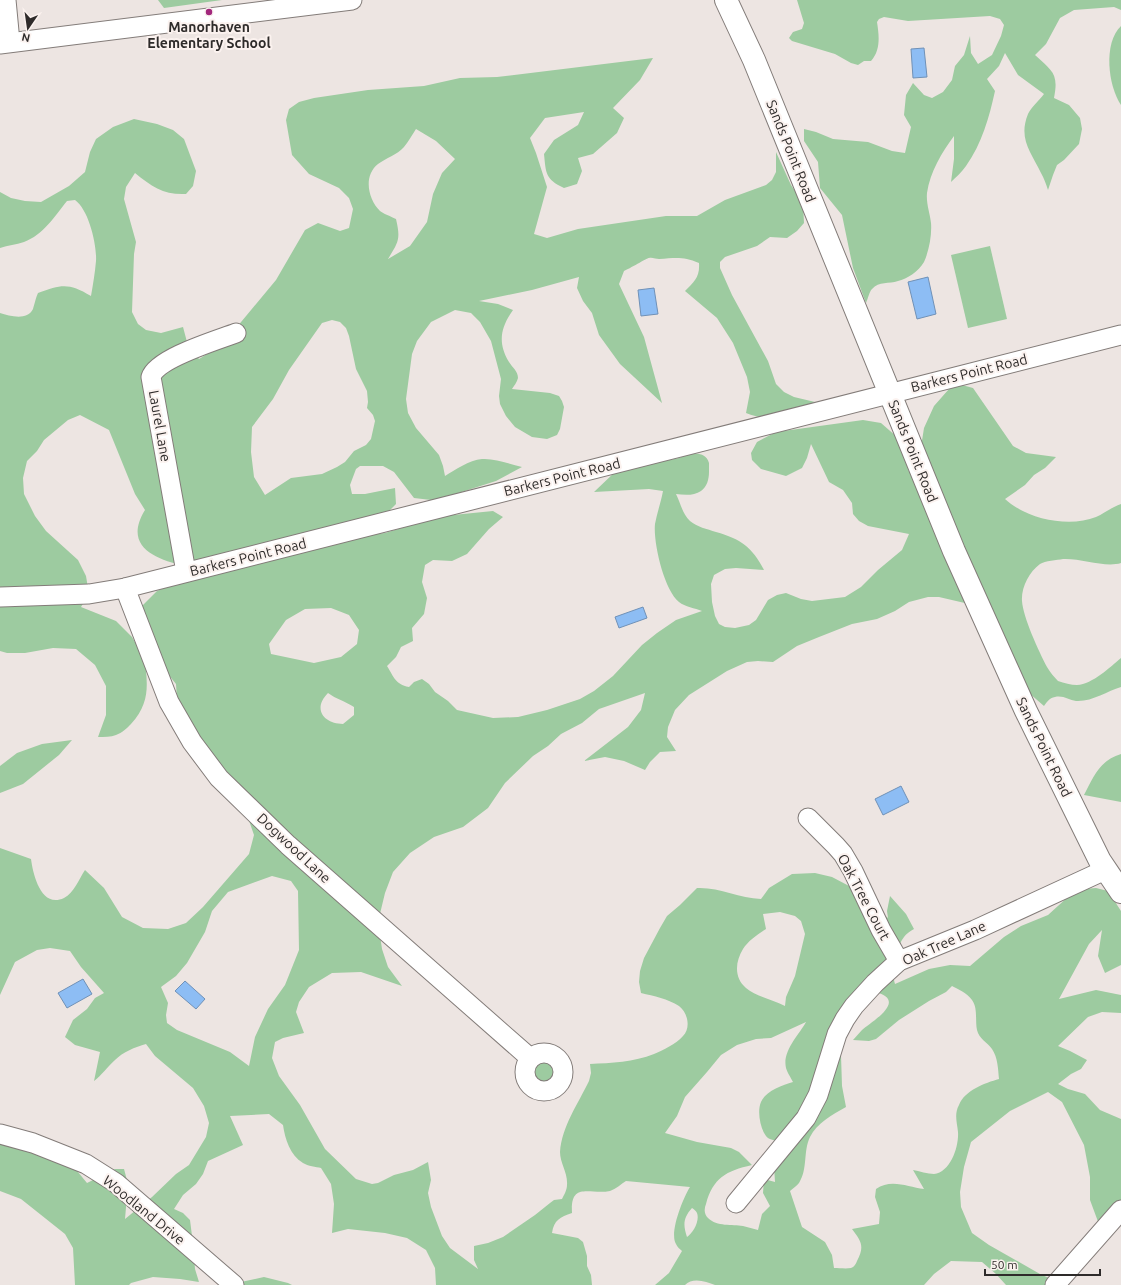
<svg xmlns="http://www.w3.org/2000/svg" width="1121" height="1285" font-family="Ubuntu,sans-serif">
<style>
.green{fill:#9dcba0;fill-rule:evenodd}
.water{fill:#8dbdf4;stroke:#7091b7}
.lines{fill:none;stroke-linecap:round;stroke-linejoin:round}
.minor-casing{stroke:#837c79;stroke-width:21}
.major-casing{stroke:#837c79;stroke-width:24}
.minor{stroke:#fff;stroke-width:19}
.major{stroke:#fff;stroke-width:22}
.poi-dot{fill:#a2277c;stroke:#fbf2ef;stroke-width:1.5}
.labels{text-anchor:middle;stroke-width:4;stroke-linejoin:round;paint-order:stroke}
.poi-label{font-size:14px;font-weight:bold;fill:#2e2b2a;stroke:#fbf2ef}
.street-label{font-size:14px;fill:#2e2b2a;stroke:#fbf2ef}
</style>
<rect width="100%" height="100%" fill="#ede5e2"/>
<g class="green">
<path d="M158,0H222L164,8Z"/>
<path d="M797,0H1121V10L1114,7L1074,10L1060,18L1046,44L1035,55C1052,71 1059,73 1054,98L1069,105L1080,118L1082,129L1079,144L1064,160L1057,165L1053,175L1048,190C1046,184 1044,178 1041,173C1031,152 1018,139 1028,114C1031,107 1039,101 1044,94L1018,75L1005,53L999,66L987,79L995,91C989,118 982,143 966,166C962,172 956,177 951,182L954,159V136C942,152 930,172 927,193C926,204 930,213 931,223C932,235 929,251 924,262C919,271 907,279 898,281C889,284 879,281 872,289C869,292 868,299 866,303L853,268L842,215L820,188L818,162L804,141V129L816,132L833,139L868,142L892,151L905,153L911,127L904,115L906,95L913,83L924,95L932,98L943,92L952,80L955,66L964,55L970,36L971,53L978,64L992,55L1001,36L1004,25L1000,19L990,16L908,21L884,17L879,19L877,22C879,35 881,50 871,61H864L858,65L851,63L835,54L792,41L789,38L793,32L802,29L804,23Z"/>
<path d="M1121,26V105C1108,86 1103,43 1121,26Z"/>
<path d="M653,58L640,80L613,108L624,118L617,133L593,154L578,158L582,171L577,184L564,188C545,179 546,173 544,154L554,140L578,125L584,112L545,118L530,138L536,153L547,187L534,234L547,238L578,229L666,216H697L725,200L766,185L772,180L776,172V152L791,185L803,203L804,223L797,231L787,238L770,237L757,246L725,257L720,262V268L732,295L768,361L776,384L784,392L794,397L815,402C792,413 772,424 746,413L750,392L747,377L733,343L717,318L685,291C694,282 700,277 699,263C683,256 675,258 659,259C656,259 652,257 649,258C647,258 629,269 624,271L619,284L644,337L662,403L620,364L599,335L592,313L583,301L577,288L579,277L532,290L479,301L498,304L513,310C501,327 497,342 509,362C512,367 518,371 518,378C517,382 514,386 512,389L550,393L559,396L562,401L564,407L560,429L557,435L547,439L532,437L515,427L506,416L500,404L499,396L501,379L491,341L480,322L471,313L455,310L431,322L417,341L412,354L406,399L408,413L416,428L439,455L443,466L445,476C455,470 469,460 482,459C494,458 509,464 522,467L496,481L446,497L431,500L414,498L394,472L383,466H360L356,469L350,485L352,494H365L395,488L396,504L387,513L356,536L385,533L408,526L436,513L453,515L493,511L503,517L489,529L467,554L452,561L433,560L425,565L422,582L427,598L424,614L412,628L413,641L401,647L396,657L387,666C394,677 395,684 409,687L414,682L422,679L429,684L435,692L448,701L457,710L493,718L518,717L547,710L580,699L594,691L613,676L642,645L657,633L676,620L702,611C695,608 685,607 679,602C664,590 653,542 655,524C657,513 661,502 663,491L649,489L594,492L616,471L679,458C688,454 705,449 709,463C709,465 709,469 709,472C709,479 707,487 701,491C694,496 684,495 676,494C681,504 682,513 690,521C697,527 707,529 716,532C741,539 752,547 764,570L736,568L725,569L714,575L711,584L712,602L715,616L719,624L725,627L735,628L749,625L756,620L768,600L777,595L786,593L801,599L812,601L845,597L861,587L878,570L902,550L909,534L868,526L859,521L853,514L852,503L843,490L829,482L811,444L807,458L802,468L786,476L761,469L752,460L751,453L757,442L776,432L863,420L881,423L897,437L907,456L908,470L917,483L969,604L939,597H928L909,602L895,611L877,619L852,624L819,637L797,646L773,662L758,661L747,662L727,671L689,695L675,710L668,727L667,737L676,751L660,752L650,762L645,770L624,761L605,757L584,761L628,727L641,710L645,693L599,709L582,723L561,734L548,746L533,756L505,783L488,808L463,827L434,837L410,853L393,872L385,893L378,922L382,949L388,967L402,986L361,972L332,973L309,987L299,1002L296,1012L304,1033L283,1038L275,1042L272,1058L279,1076L300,1105L325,1149L356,1179L372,1184L378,1183L394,1175L413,1170L428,1162L431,1180L428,1193L431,1207L442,1236L450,1248L478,1269L474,1260V1246L488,1243L503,1237L535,1215L550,1203L554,1200L562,1199C564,1195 567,1190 567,1185C568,1173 560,1163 560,1152C562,1126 578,1104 589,1081L591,1073L590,1064C611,1063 634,1062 654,1054C663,1050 676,1044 683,1036C691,1028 688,1013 679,1006C668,999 654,996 641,993L639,982L640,971L644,958L660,928L667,916L680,905L697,888C719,887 739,898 761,899L769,888L792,874L815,873L832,877L851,887L888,918L887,911L890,896L906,914L914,929C910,931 906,934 904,937C896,947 891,972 895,984L929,969L950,965L970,966L1004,937L1021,926L1048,915L1069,896L1084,889L1096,888L1108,891L1121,911V965L1105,973L1098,956L1102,930L1089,944L1059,999L1096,990L1121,995V1013L1102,1012L1088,1017L1058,1046L1070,1051L1087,1060L1081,1069L1071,1074L1058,1084L1068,1089L1085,1094L1100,1110L1121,1119V1219L1100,1227L1090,1200V1177L1084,1145L1062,1102L1048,1092L1010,1111L971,1142L964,1167L960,1192L961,1207L972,1233L989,1245L1040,1274L1064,1285H1006L996,1274L982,1262L951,1261L934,1274L924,1285H715C706,1281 692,1277 685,1285H655L669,1273L682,1251C680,1249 677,1247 676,1244C669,1233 683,1198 690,1187L626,1181C621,1184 616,1189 610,1191C590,1195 570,1181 572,1213C560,1217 554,1220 552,1233L578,1238L583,1242L587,1256V1266L591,1275L592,1285H436L435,1268L426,1250L407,1238L385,1233L348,1229L332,1233L334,1204L331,1184L321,1168C316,1167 308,1166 303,1163C290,1155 285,1139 283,1125L269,1114L230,1116L243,1145L208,1161L203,1174L196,1184L183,1195L174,1209L183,1213L190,1220L193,1244L195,1269L199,1282L180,1279L153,1277L131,1283L129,1285H75L73,1248L65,1234L21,1199L0,1191V1142L73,1166L87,1183L115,1169H124L128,1184L125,1219L152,1197L176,1174L189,1165L206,1137L209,1123L204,1106L193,1088L155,1056L146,1044C135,1047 123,1052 115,1060C107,1067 102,1075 94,1081L100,1052L75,1045L65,1037L73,1020L87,1009L95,998L104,993L81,967L70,951L50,948L37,950L15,962L0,995V848L31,859C33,874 41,909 64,898C74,893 79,879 85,870L104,888L122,917L143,928L168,929L186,923L203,907L249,854L254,835L245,809L208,772L177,700L176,684L159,663L144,653C147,681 152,701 131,724C127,728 122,733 116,735C111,737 104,737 98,737L106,715V686L95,665L76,649L53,648L25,653H7L0,651V313C10,316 27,321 33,309C34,306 36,297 38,293C62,284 69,283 91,296C93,284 95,273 96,261C97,245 89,210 75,200L67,201C55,216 43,235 24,242C16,245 8,245 0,248V192L11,198L25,201L41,202L69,186L85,172L90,152L96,139L113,127L134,119L157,124L173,130L184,139L196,171L193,186L186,194C164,195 152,187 135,173L126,187L124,199L136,242L134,254L132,312L138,324L146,330L161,333L183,327L187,342L199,359L222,345L276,280L305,230L318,223L340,231L349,228L353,209L349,198L339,188L309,174L292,155L286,120L289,109L299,102L314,98L368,90L424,86L460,78L497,77ZM416,129L436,141L455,159L442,173L433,194L427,222L410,246L388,259C398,242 401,240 396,219C392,217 382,213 380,211C368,199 363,176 378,164C386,158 397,155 404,147C408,142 412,135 416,129ZM332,320L340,322L346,328L349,336L356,369L367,391L368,402L367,408L373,415L375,421L371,439L366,445L354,451L345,462L337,467L322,474L291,478L265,495L254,477L251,452L252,427L273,399L289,370L322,323ZM80,415L109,430L135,494L145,510C123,546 154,559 185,566L190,577L157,591L140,608L139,649L132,637L116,621L81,607L89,594L86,576L78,560L46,531L35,516L24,494L23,478L27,461L37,451L44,440L68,420ZM331,608L349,615L359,630L357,644L341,657L314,663L271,654L269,644L286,620L305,609ZM328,693C336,699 345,701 354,707V715L343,724C324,724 312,709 328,693ZM272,876L291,881L298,891L299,950L285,985L268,1009L255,1037L249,1066L230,1052L177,1030L167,1023L166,1015L168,1003L161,987L176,976L187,963L205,932L212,911L228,892ZM780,912L795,916L801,921L805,934L795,976L786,997L785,1006C773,1000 755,996 746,988C734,978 735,962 743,949C748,941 758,934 766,929L763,914ZM952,986C958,989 967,993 972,1000C978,1008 975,1021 977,1030C979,1039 987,1042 992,1049C998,1058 998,1069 999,1079C985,1083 965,1090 959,1105C954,1114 957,1122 958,1132C959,1146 951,1172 934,1174C928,1174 919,1171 913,1170L924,1189C908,1187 891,1178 876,1189L875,1197L880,1212L879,1224L852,1229C861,1241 865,1246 857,1261C856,1264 854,1267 851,1268C846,1269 839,1268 834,1268L832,1255L825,1242L802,1227L790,1191C793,1188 797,1186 799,1183C808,1169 803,1151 810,1137C817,1123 832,1115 846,1107L842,1086L841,1055L834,1029L875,992C909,1000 871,1022 862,1030C859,1033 856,1037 853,1040L869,1041L876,1039L899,1020L929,1001L946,992ZM806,1022C799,1035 782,1051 786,1068C787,1072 791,1078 793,1082C782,1085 766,1091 761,1102C757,1111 760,1128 766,1136C768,1139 773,1140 777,1141L774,1166L775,1182L764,1179L763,1193L770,1206L762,1214L758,1230C753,1229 748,1227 743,1226C732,1224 717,1227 708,1218C704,1214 704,1209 706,1204C713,1178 726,1171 752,1165L739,1152L731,1148L697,1142L665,1133L677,1116L685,1097L707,1072L721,1055L737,1045L756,1039L771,1038ZM692,1208C694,1209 696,1211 697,1213C700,1221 693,1233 687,1237C683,1225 683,1218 692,1208Z"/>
<path d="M990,246L1007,319L968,328L951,255Z"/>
<path d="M962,385L973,388L1013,446L1026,453L1056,457L1045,468L1034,475L1025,485L1005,499C1026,519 1069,528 1096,517C1105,513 1112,507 1121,504V563C1105,568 1081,558 1063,559C1057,560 1045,561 1040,564C1029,572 1021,588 1022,601C1023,617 1039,652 1047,667C1050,672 1054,677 1058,681C1064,683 1071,685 1077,685C1093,684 1110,667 1121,658V687C1107,691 1092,702 1076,701C1069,700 1063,695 1055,697C1049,698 1047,702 1044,706L1029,693L948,522L921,447L924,428L934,406L949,389Z"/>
<path d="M72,740L59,755L23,784L0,793V766L17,753L42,744Z"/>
<path d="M1121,754V802L1084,795C1094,776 1099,761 1121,754Z"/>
<circle cx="543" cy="1072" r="14"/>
<path d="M264,1277L288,1283L292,1285H239L241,1282Z"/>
</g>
<g class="water">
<path d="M924,48L927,77L913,78L911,49Z"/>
<path d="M928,277L936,314L917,319L908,282Z"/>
<path d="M654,288L658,314L641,316L638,290Z"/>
<path d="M643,607L647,618L619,628L615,617Z"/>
<path d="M901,786L909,802L883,815L875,799Z"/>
<path d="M83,979L92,994L67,1008L58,993Z"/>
<path d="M185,981L205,999L196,1009L175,991Z"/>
</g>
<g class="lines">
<defs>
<g id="minor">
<path d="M6,0L10,42"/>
<path d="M0,44L352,0"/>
<path d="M186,572L151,377C157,358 218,340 236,333"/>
<path d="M125,588L169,702L192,742L219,778L288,845L530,1058"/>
<path d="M0,597L89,594L125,588L1121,335"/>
<path d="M808,818L836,846L843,854L853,871L881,930L899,961"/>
<circle cx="544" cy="1072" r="19"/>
<path d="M0,1134L33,1143L86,1164L116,1183L234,1285"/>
<path d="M736,1203L806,1118L818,1095L837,1034L845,1019L854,1006L875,983L899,961L975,930L1105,870"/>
<path d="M1055,1285L1121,1210"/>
</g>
<path id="major" d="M726,0L754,60L954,551L1026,711L1100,861L1121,892"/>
</defs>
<use href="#minor" class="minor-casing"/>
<use href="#major" class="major-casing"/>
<use href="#minor" class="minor"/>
<use href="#major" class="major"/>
</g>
<circle class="poi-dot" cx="209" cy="12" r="4"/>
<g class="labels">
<g class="poi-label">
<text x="209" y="32">Manorhaven<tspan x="209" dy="16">Elementary School</tspan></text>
</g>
<g class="street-label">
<text transform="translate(791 151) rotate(68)" y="5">Sands Point Road</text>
<text transform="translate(969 373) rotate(-14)" y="5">Barkers Point Road</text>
<text transform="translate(160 426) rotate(80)" y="5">Laurel Lane</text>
<text transform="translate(913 451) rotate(68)" y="5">Sands Point Road</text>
<text transform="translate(562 477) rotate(-14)" y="5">Barkers Point Road</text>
<text transform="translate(248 557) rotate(-14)" y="5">Barkers Point Road</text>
<text transform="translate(1044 747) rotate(64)" y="5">Sands Point Road</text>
<text transform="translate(294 848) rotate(43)" y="5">Dogwood Lane</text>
<text transform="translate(864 897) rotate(62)" y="5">Oak Tree Court</text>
<text transform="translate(944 943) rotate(-24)" y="5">Oak Tree Lane</text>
<text transform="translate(144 1210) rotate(39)" y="5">Woodland Drive</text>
</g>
</g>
<g transform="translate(28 28) rotate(193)" stroke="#fbf2ef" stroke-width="3" paint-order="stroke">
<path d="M0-3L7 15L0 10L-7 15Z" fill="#2e2b2a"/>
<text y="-6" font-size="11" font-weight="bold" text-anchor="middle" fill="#2e2b2a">N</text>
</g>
<path d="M985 1269v6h115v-6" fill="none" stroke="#2e2b2a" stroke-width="2"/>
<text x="991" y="1269" font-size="12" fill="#2e2b2a" stroke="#fbf2ef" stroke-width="3" paint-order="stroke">50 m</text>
</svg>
